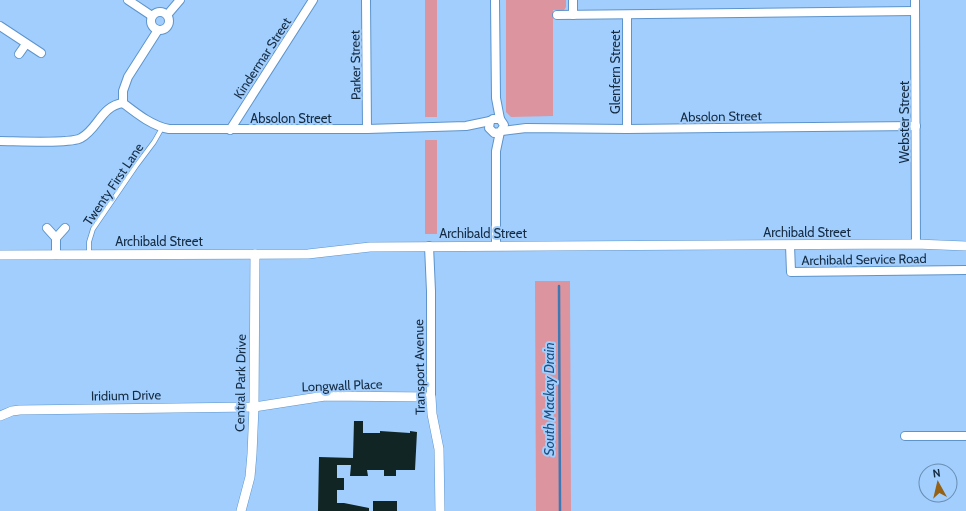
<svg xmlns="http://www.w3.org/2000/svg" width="966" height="511" font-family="Cabin,sans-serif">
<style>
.green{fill:#dc949e}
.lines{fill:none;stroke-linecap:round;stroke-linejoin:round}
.stream{stroke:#3e78b2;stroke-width:2.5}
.building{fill:#112624}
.service-casing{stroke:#5d94cc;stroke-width:5.5}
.minor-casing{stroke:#5d94cc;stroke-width:10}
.tertiary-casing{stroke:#5d94cc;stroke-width:10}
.service{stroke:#fff;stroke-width:4}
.minor{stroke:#fff;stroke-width:8}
.tertiary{stroke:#fff;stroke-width:9}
.labels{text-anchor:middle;stroke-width:4;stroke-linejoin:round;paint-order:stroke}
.street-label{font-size:13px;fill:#152b42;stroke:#a1cefd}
.water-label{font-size:14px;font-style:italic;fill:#1d5081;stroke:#a1cefd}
</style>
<rect width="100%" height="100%" fill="#a1cefd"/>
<g class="green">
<rect x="425" y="0" width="12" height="117"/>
<path d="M506,0H566V7L564,10H553V116L511,117L506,112Z"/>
<rect x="425" y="140" width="12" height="94"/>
<path d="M535,281H570L571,511H536Z"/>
</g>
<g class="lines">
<path class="stream" d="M559,286L560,511"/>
</g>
<g class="building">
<path d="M354,421H363V433H380V431L410,433V431L417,432L415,470H396V476H384V470H367L368,476H350L351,465H337V478H344V490H337V503H344L369,508V511H318L319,457L353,458Z"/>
<rect x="373" y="501" width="24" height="10"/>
</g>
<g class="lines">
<defs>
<path id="service" d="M89,254V242L93,229L136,166L154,142L162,128"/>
<g id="minor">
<path d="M128,0L152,16"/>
<path d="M366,0L367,129"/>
<path d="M495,0L496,98L500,119"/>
<path d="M573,0V15"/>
<path d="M915,0L916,244"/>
<circle cx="160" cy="21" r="9"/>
<path d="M168,14L180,0"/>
<path d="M557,15L915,11"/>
<path d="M0,26L41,53"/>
<path d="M19,54L26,44"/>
<path d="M123,103C136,113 152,126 169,129H367L466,126L490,121"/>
<path d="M627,129V15"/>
<path d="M230,130L313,0"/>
<path d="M502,131L526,128L627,129L916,126"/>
<path d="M0,141C15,141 71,144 81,138C98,129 101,106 123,103V91L128,77L158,30"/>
<path d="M47,228L56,238L65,228"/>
<path d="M790,245L791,272L966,270"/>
<path d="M429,246L431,291V397"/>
<path d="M496,246V151L500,132L503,128L504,125L500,119H493L490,121L489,128L494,133L500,132"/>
<path d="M56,255V238"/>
<path d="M905,436H966"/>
</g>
<g id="tertiary">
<path d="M0,255L308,254L370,247L916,244L966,246"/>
<path d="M0,416L12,411L20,410L254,407L325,396L431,397L432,414L439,449L440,511"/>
<path d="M241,511L250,477L252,454L254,407L255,254"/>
</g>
</defs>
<use href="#service" class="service-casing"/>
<use href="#minor" class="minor-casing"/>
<use href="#tertiary" class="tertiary-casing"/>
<use href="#service" class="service"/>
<use href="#minor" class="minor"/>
<use href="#tertiary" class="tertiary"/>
</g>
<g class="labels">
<g class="street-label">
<text transform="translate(262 58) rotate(-57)" y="5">Kindermar Street</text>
<text transform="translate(355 65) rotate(-91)" y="5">Parker Street</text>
<text transform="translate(615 72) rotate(-90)" y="5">Glenfern Street</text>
<text transform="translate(721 116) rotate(-1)" y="5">Absolon Street</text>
<text x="291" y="123">Absolon Street</text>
<text transform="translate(904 122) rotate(-90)" y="5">Webster Street</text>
<text transform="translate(113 184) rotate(-56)" y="5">Twenty First Lane</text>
<text x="807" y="237">Archibald Street</text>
<text x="483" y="238">Archibald Street</text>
<text x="159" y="246">Archibald Street</text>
<text transform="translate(864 259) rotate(-1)" y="5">Archibald Service Road</text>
<text transform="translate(419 367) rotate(-91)" y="5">Transport Avenue</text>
<text transform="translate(240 383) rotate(-89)" y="5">Central Park Drive</text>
<text transform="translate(342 385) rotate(-2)" y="5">Longwall Place</text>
<text transform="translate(126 395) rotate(-1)" y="5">Iridium Drive</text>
</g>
<g class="water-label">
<text transform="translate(549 399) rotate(-90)" y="5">South Mackay Drain</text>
</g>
</g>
<g transform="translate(938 483) rotate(352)"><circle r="19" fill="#a1cefd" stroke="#698db2"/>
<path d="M0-3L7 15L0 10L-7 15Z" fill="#956115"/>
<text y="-6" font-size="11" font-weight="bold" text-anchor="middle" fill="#152b42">N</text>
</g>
</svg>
